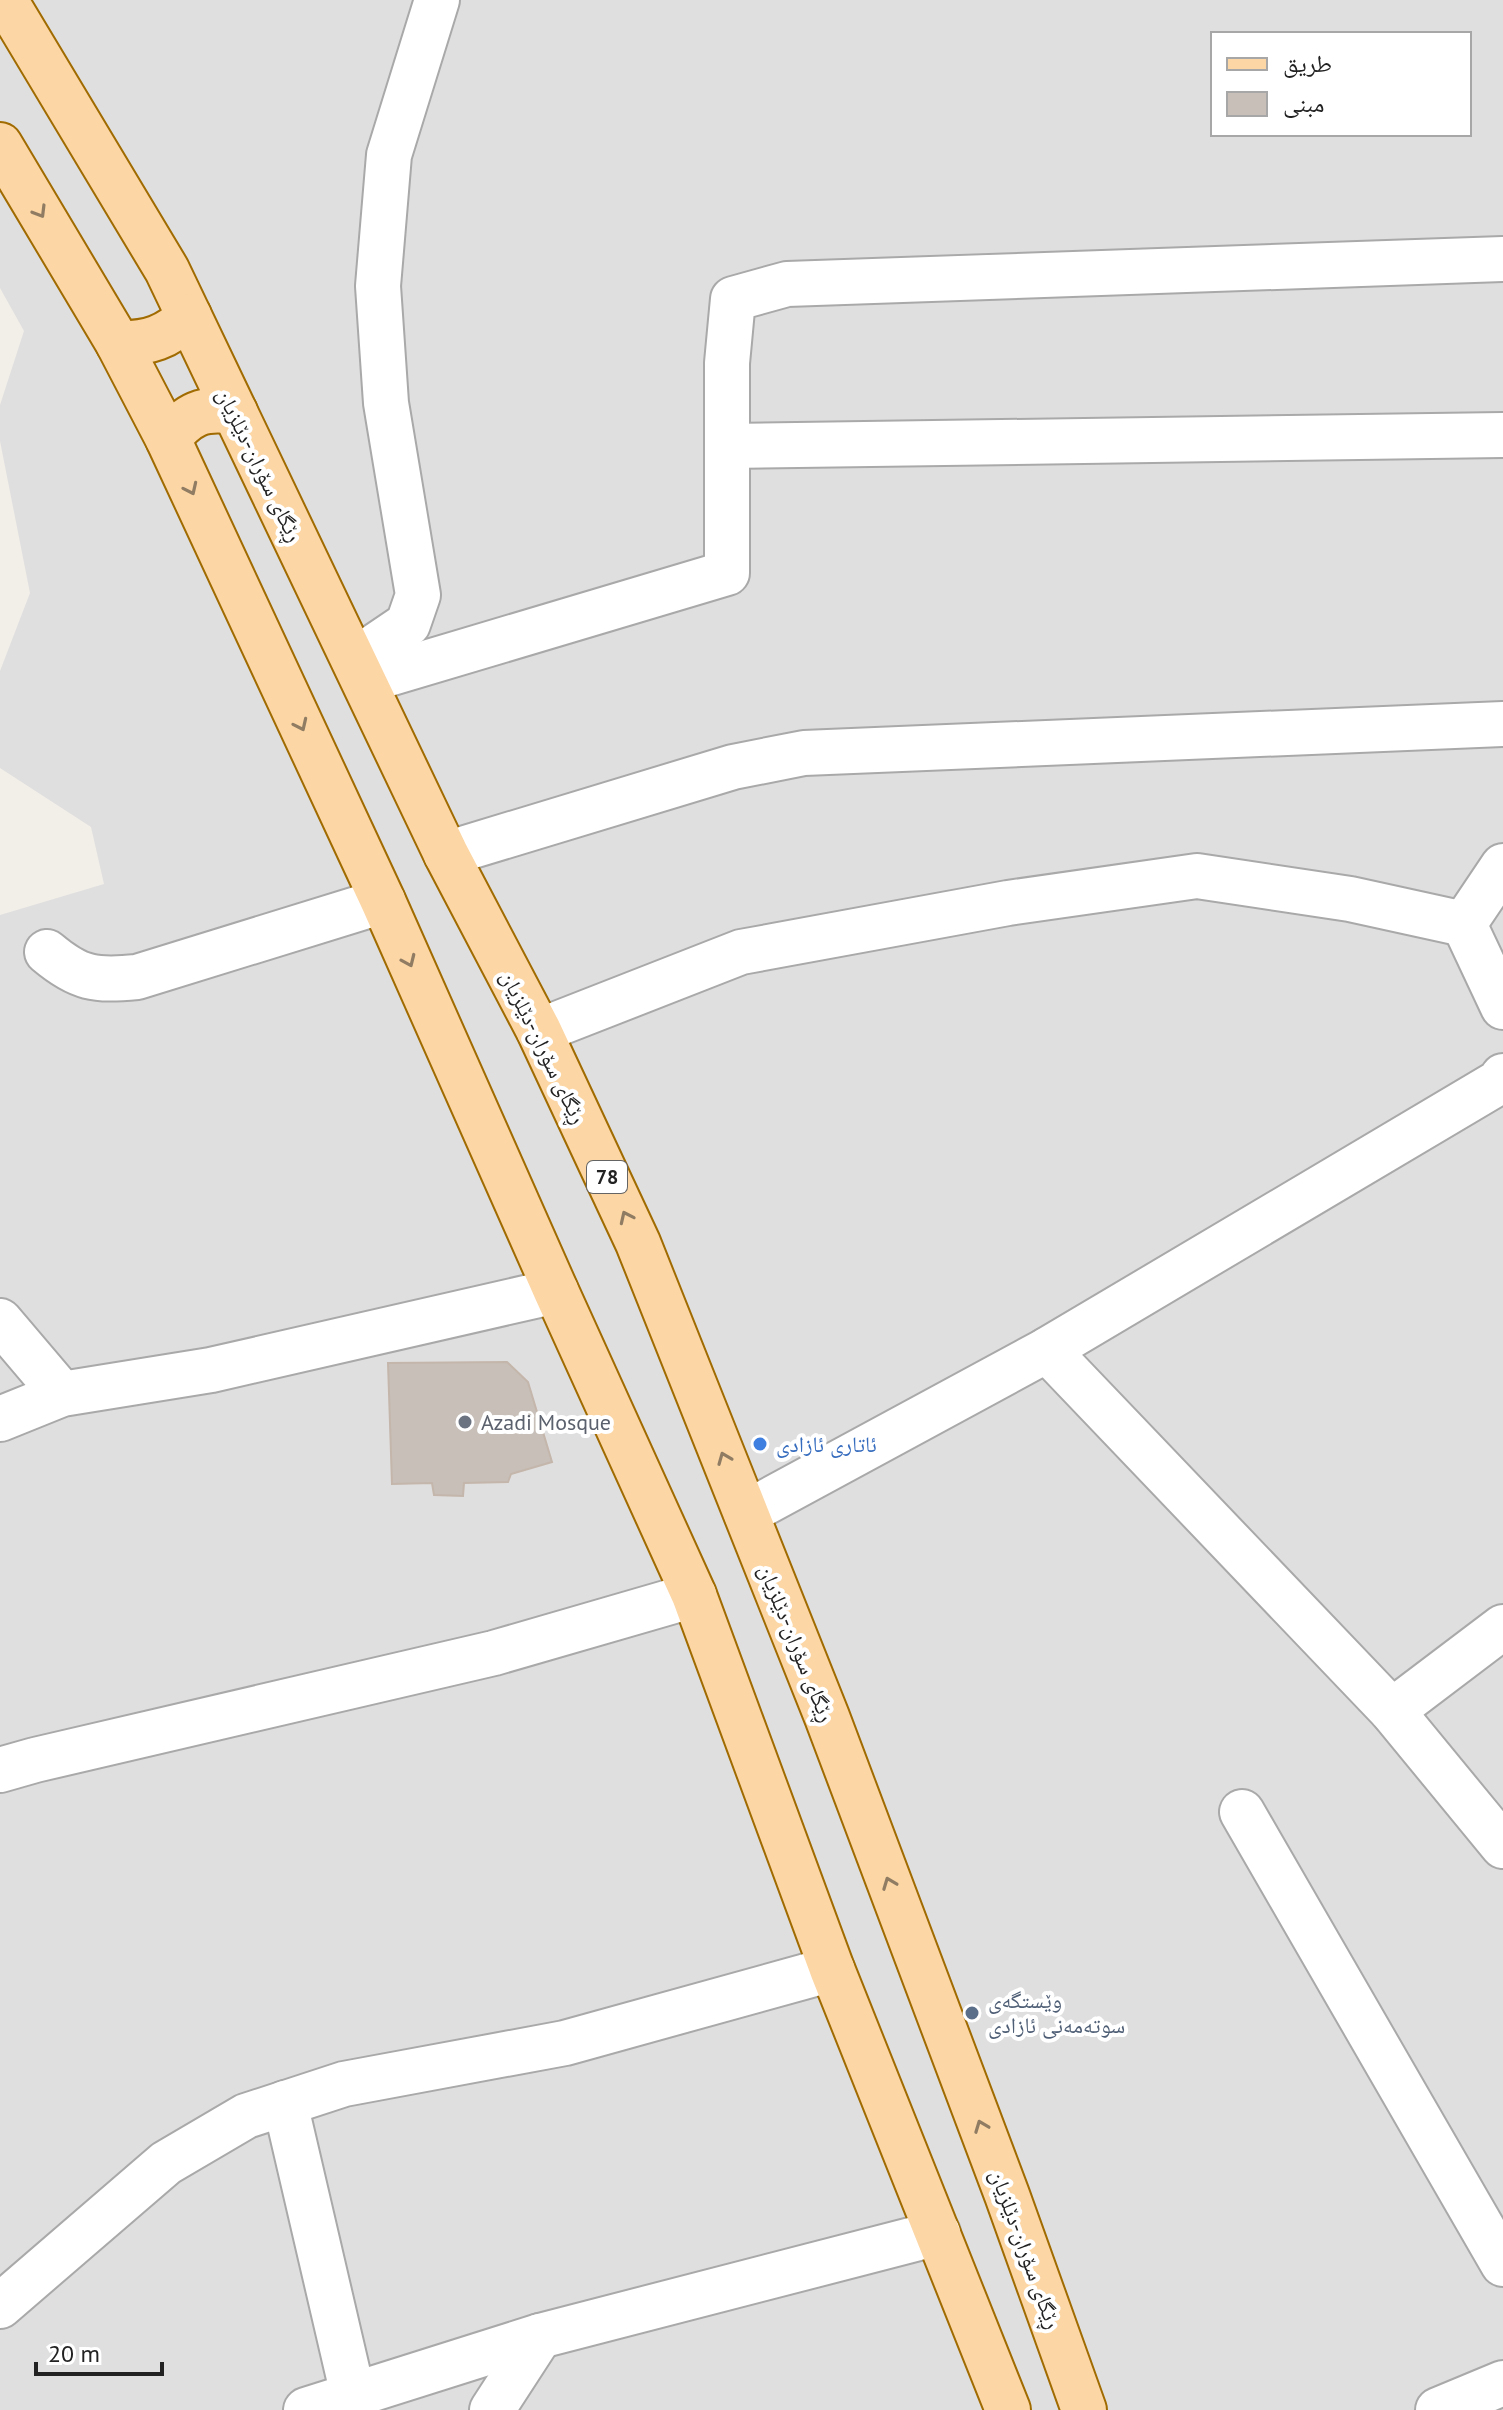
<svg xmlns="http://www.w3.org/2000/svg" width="1503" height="2410" font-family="'PT Sans','Noto Naskh Arabic',sans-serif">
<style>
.residential{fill:#e0dfdf;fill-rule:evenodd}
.building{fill:#c7bfb8;stroke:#c4b6ab;stroke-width:2}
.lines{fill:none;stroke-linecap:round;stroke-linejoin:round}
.minor-casing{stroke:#a9a9a9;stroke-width:48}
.major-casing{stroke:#a06b00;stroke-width:48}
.minor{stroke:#fff;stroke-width:44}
.major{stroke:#fcd6a4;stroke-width:44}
.oneway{stroke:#8f7c63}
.worship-dot{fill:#6b7280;stroke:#fff;stroke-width:3}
.shop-dot{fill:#3f7fe0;stroke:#fff;stroke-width:3}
.service-dot{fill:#5c6f8a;stroke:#fff;stroke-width:3}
.labels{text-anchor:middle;stroke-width:8;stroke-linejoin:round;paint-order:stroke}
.shield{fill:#fff;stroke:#646464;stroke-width:2}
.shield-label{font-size:20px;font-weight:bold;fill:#222}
.street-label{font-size:22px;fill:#222;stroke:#fff}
.worship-label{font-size:22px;fill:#5b616d;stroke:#fff;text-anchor:start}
.shop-label{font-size:22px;fill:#366cbe;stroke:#fff;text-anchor:start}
.service-label{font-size:22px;fill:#4e5e75;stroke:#fff;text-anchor:start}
</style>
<rect width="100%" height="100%" fill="#f2efe9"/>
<path class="residential" d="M0,0H1503V2410H0V915L104,884L91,827L0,768V671L30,593L0,441V405L24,331L0,288ZM1213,34H1469V134H1213Z"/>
<path class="building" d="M507,1362L528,1382L552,1462L511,1474L508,1482L464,1483L463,1496L434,1495L432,1483L392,1484L388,1363Z"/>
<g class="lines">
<defs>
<g id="minor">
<path d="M727,446L1503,435"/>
<path d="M353,658L371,649L408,624L418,595L386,403L378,286L389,155L437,0"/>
<path d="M365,681L727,573V363L733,299L787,284L1503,259"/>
<path d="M446,854L733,767L804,753L1503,724"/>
<path d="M1503,866L1464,924L1503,1007"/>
<path d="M47,952C79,979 95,981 137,977L383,901"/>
<path d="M539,1031L741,952L1008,903L1197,876L1350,899L1464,924"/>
<path d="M0,1321L62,1394"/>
<path d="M1047,1350L1392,1711L1503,1846"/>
<path d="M0,1419L62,1394L211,1370L556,1291"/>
<path d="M746,1513L1047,1350L1499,1082L1503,1076"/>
<path d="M1392,1711L1503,1627"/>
<path d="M0,1770L35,1760L494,1653L694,1595"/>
<path d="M1242,1812L1503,2264"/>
<path d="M285,2103L353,2395"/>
<path d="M0,2306L166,2163L246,2116L344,2084L565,2043L832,1969"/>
<path d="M306,2410L540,2336L938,2233"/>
<path d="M492,2410L540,2336"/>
<path d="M1438,2410L1503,2383"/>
</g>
<g id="major">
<path d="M5,0L167,270L446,854L539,1031L638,1243L827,1717L1007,2195L1084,2410"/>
<path d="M0,145L118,343L168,439L383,901L556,1291L694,1595L832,1969L1008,2410"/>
<path d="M118,343C148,344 168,337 189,316"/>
<path d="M168,439C188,414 202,407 235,412"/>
</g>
</defs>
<use href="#minor" class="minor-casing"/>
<use href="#major" class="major-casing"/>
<use href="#minor" class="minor"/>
<use href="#major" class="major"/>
</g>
<defs><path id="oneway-chevron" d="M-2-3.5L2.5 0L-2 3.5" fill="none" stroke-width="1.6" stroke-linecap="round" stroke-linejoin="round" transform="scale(2)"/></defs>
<g class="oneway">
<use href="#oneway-chevron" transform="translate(40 212) rotate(59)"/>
<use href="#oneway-chevron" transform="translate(191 489) rotate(65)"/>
<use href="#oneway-chevron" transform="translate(301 725) rotate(65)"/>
<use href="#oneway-chevron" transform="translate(409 961) rotate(66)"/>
<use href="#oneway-chevron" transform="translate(626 1217) rotate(-115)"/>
<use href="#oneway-chevron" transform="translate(724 1458) rotate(-112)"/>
<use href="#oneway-chevron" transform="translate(889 1883) rotate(-111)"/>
<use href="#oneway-chevron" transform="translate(981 2126) rotate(-111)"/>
</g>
<circle class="worship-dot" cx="465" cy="1422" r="8"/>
<circle class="shop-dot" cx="760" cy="1444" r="8"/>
<circle class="service-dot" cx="972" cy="2013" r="8"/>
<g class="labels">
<rect class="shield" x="587" y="1161" width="40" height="32" rx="6"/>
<g class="shield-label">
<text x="607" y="1184">78</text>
</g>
<g class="street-label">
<text transform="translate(260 465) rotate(64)" y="8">ڕێگای سۆران-دێلزیان</text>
<text transform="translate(544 1047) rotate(64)" y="8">ڕێگای سۆران-دێلزیان</text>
<text transform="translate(797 1643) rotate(68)" y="8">ڕێگای سۆران-دێلزیان</text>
<text transform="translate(1026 2249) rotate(70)" y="8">ڕێگای سۆران-دێلزیان</text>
</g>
<g class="worship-label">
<text x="481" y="1430">Azadi Mosque</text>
</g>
<g class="shop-label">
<text x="776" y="1452">ئاتاری ئازادی</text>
</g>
<g class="service-label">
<text x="988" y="2008">وێستگەی<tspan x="988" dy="25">سوتەمەنی ئازادی</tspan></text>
</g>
</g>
<rect x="1211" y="32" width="260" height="104" fill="#ffffff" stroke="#a7a7a7" stroke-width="2"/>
<rect x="1227" y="58" width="40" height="12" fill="#fcd6a4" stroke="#a7a7a7" stroke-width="2"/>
<text x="1283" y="72" font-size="24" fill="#222222">طريق</text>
<rect x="1227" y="92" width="40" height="24" fill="#c7bfb8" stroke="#a7a7a7" stroke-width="2"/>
<text x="1283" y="112" font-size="24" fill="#222222">مبنى</text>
<path d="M36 2362v12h126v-12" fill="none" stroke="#222222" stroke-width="4"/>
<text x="48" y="2362" font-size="24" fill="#222222" stroke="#ffffff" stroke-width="6" paint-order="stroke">20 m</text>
</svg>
